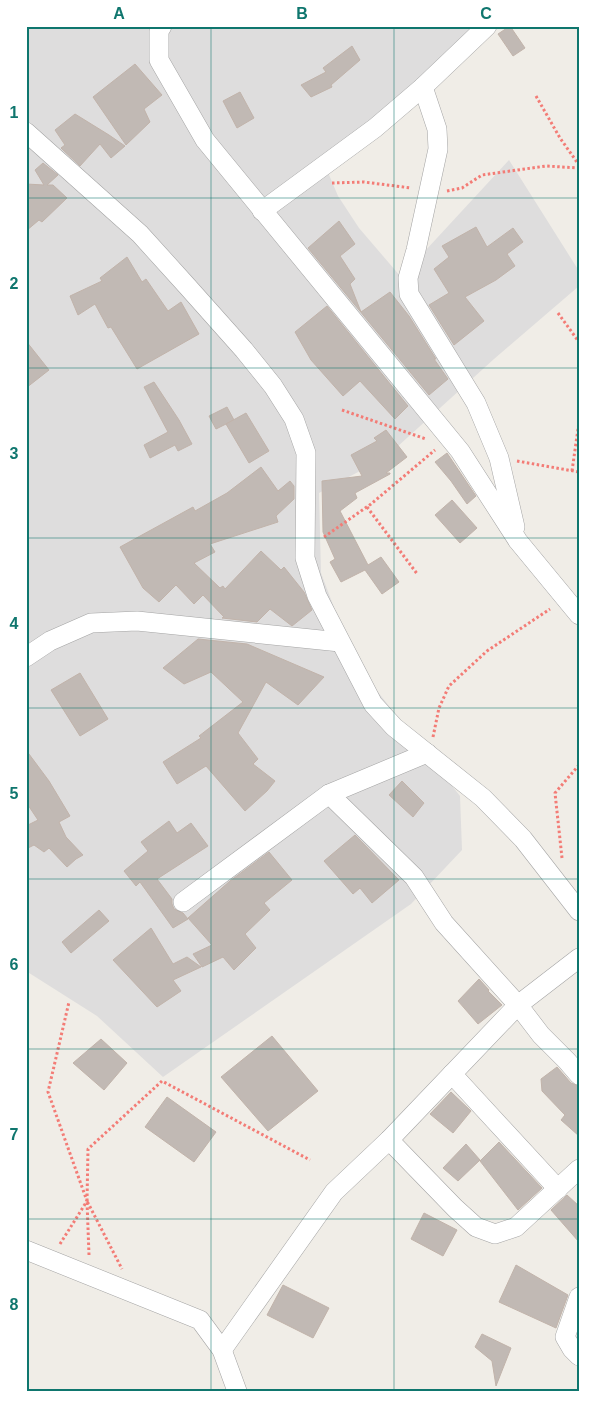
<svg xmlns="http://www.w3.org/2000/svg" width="605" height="1417" font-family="Arial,sans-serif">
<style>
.residential{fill:#dedddd}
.building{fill:#c1b9b4;stroke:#c1b3aa}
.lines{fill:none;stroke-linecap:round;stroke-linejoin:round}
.minor-casing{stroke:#a4a4a4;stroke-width:20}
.path{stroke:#f37c76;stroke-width:3;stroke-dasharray:2.5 2.5;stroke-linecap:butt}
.minor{stroke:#fff;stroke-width:19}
.grid{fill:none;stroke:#0f766e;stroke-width:1;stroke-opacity:0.55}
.neatline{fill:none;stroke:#0f766e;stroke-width:2}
.grid-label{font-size:16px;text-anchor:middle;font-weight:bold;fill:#0f766e}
</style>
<rect width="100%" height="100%" fill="#f0ede7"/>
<path class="residential" d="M26,26H475L327,170L338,196L359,228L401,277L509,160L579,271V286L494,359L386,457L319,493L321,573L355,663L460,796L462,850L411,904L163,1077L97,1016L26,971Z"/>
<g class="building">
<path d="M510,26L525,48L513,56L498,34Z"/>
<path d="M352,46L360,60L331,85L332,87L311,97L301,85L326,72L323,68Z"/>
<path d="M135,64L162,95L144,109L150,122L126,145L93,97Z"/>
<path d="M240,92L254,118L237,128L223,101Z"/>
<path d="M75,114L109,135L125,146L111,158L100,144L80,166L61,148L65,145L55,130Z"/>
<path d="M43,163L58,175L47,185H53L67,198L42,222L39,220L26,231V184L44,185L35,170Z"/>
<path d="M339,221L355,244L340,256L355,279L350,284L361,312L390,292L409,316L436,359H434L448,379L429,395L308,248Z"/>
<path d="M476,227L487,247L513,228L523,242L507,254L515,266L496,280L465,297L484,321L454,345L429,305L449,293L434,269L449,257L442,246Z"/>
<path d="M127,257L142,282L146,279L168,311L181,302L199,334L137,369L111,327L108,328L95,304L78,315L70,296L102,281L100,278Z"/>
<path d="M327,306L408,406L395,419L360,381L343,396L311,360L295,332Z"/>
<path d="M26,341L49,370L26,388Z"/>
<path d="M154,382L179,420L192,444L178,451L175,445L150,458L144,445L168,432L144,387Z"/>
<path d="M227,407L234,420L216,429L209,416Z"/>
<path d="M246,413L269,451L249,463L226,424Z"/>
<path d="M386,430L407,457L386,473H390V474L355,493L357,498L340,511L368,565L381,557L399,582L382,594L365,570L341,582L330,562L335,559L323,532L322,481L362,476L351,455L377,441L374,438Z"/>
<path d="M447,453L476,496L467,504L451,481L435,462Z"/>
<path d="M261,467L278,491L290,481L294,486V499L276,516L278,522L210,544L215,552L194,563L220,588L223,586L225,589L261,551L281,570L284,567L304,592L312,610L292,626L270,609L257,622L222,618L224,617L203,595L194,604L176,585L159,602L143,588L120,547L193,507L195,511L227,493Z"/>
<path d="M452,500L477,528L460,543L435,515Z"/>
<path d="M198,639L247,644L324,677L298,705L266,682L238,733L258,759L253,764L275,781L267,791L245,811L206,766L177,784L163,762L201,738L199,736L243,702L211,672L184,684L163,668Z"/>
<path d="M80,673L108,719L80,736L51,690Z"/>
<path d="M26,750L49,781L70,816L59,822L66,837L83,855L76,859L67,867L49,848L44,852L34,845L26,849V826L38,820L26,802Z"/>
<path d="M402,781L424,803L413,817L389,795Z"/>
<path d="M169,821L177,833L191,823L208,846L157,879L172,899V904L174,909L183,913L188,919L173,928L140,882L136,886L124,871L148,851L141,842Z"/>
<path d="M355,835L399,880L372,903L360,888L353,894L324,861Z"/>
<path d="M269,852L292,880L264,903L270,910L245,934L256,948L234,970L223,957L202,967L193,954L212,945L188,918L230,881Z"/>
<path d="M99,910L109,921L71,953L62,942Z"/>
<path d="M151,928L173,964L187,957L201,967L173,980L181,991L157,1007L113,960Z"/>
<path d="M479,979L489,990L488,991L502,1005L478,1024L458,1001Z"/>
<path d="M272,1036L318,1091L268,1131L221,1077Z"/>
<path d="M101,1039L127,1063L104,1090L73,1063Z"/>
<path d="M557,1067L571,1083L579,1086V1136L561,1120L565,1115L542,1091L541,1079Z"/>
<path d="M451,1092L471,1111L453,1133L430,1114Z"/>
<path d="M167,1097L216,1132L194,1162L145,1127Z"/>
<path d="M499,1142L542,1188L518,1210L480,1161Z"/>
<path d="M466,1144L480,1160L458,1181L443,1168Z"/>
<path d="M567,1195L579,1206V1242L551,1210Z"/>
<path d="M424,1213L457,1230L443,1256L411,1239Z"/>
<path d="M516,1265L568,1295L556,1328L499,1302Z"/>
<path d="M283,1285L329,1308L313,1338L267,1315Z"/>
<path d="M482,1334L511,1348L496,1386L492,1361L475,1347Z"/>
</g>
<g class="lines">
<defs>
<g id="minor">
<path d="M162,26L159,31V60L205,140L460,451L518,541L579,615"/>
<path d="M423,87L437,129L438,149L416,250L408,278L409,294L476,403L499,458L515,527"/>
<path d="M26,132L140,234L187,286L244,350L273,386L294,419L306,453L305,558L317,596L373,704L394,727L483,798L523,839L579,911"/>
<path d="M262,211L375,128L423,87L487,26"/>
<path d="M26,657L50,641L91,623L137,621L340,642"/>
<path d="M329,794L414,877L444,923L518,1005L541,1035L567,1061L579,1075"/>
<path d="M183,902L329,794L427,753"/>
<path d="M452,1074L558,1189"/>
<path d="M389,1140L455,1208L476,1227L495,1234L516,1227L579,1169"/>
<path d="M26,1250L200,1320L222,1350L237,1391"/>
<path d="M579,1297L565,1337L572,1349L579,1356"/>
<path d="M222,1350L334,1192L389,1140L518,1005L579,958"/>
</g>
</defs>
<use href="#minor" class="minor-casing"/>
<g class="path">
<path d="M536,96L560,138L579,165"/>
<path d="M332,183L364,182L411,188"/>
<path d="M447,191L462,188L482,175L546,166L579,168"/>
<path d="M558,313L579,342"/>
<path d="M342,410L426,439"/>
<path d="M517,461L579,472"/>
<path d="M572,471L579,422"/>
<path d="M367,507L418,575"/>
<path d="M324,537L371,504L435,450"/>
<path d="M433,737L439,708L449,686L487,651L550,609"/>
<path d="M562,858L555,793L579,765"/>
<path d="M87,1201L88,1149L162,1081L310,1160"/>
<path d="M60,1244L87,1201L48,1092L69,1002"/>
<path d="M89,1255L87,1201L122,1269"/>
</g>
<use href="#minor" class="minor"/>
</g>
<path class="grid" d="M211,26V1391M394,26V1391M26,198H579M26,368H579M26,538H579M26,708H579M26,879H579M26,1049H579M26,1219H579"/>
<rect width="605" height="1417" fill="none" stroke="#ffffff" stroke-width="55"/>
<rect x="28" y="28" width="550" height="1362" class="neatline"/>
<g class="grid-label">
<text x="119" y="19">A</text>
<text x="302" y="19">B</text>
<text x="486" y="19">C</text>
<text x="14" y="118">1</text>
<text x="14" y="289">2</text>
<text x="14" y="459">3</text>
<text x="14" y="629">4</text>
<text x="14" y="799">5</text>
<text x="14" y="970">6</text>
<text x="14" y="1140">7</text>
<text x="14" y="1310">8</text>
</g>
</svg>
